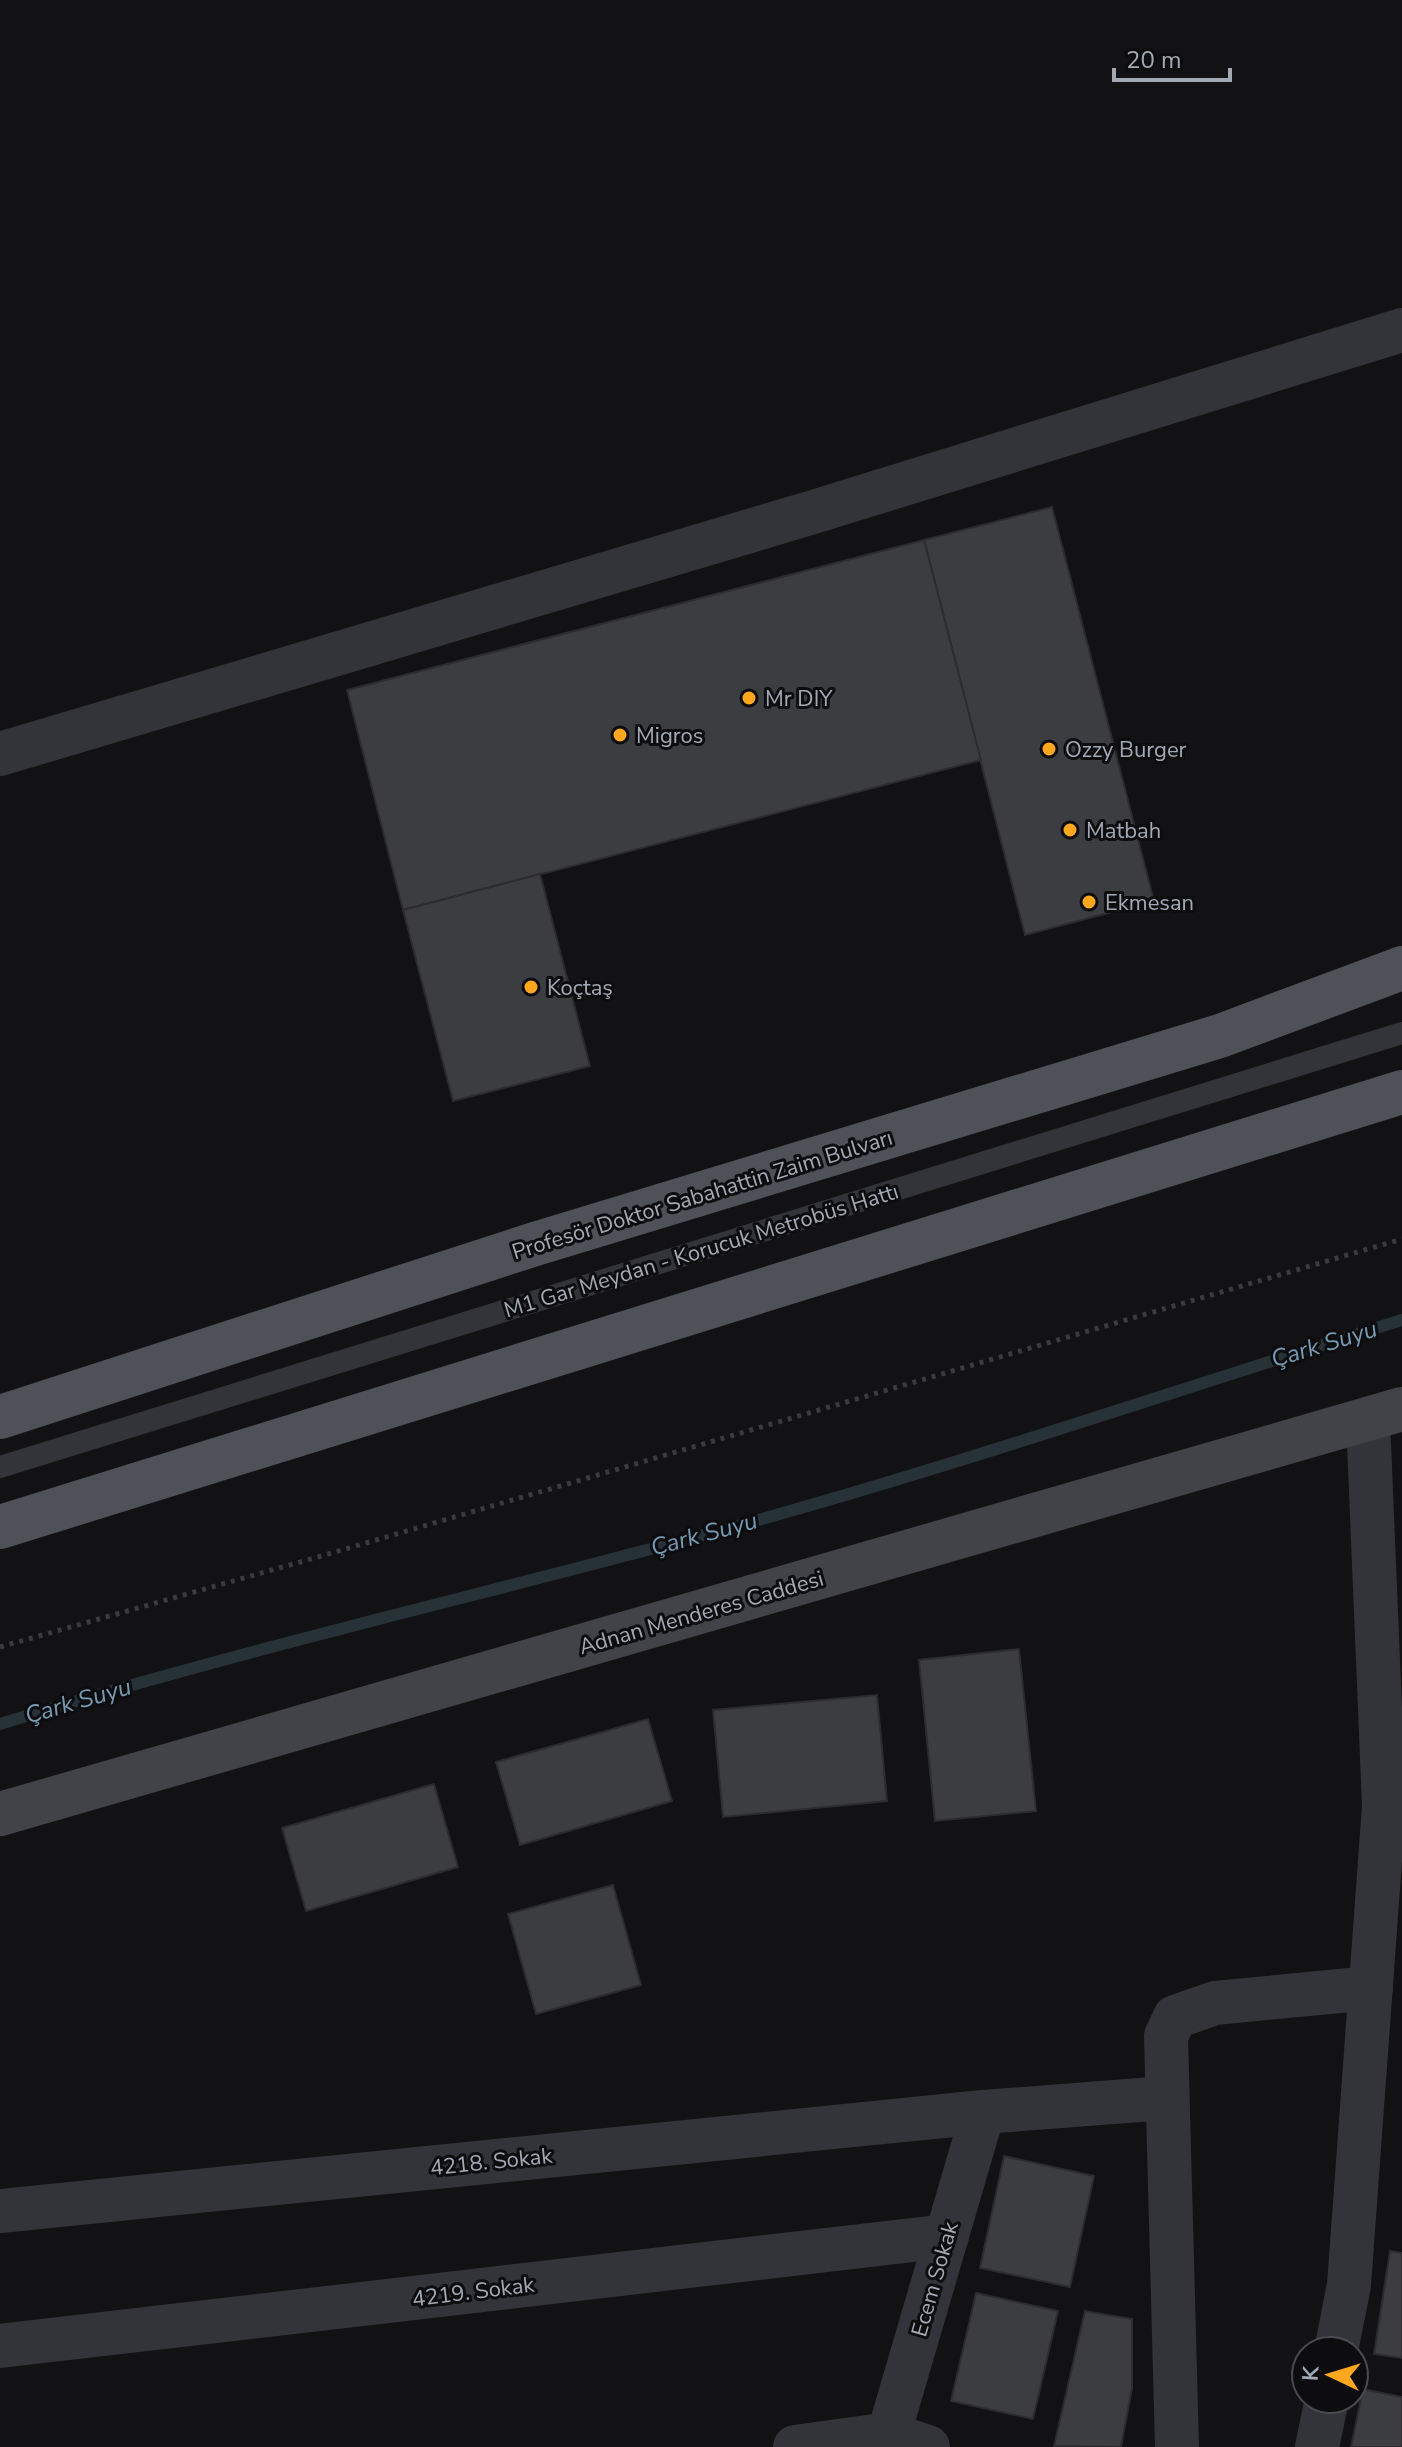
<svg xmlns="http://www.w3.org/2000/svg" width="1402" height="2447" font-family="'Nunito Sans',sans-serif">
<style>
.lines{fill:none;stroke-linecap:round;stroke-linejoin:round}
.stream{stroke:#273238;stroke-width:12}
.building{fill:#3c3d41;stroke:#2c2c30;stroke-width:2}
.path{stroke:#393b40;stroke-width:5;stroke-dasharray:4 6;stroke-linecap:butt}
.lane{stroke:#333439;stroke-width:22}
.street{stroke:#333439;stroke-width:44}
.secondary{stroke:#414349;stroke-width:44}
.primary{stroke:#4e5158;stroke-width:44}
.poi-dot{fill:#ffa71f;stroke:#0d0d0f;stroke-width:3}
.labels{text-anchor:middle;stroke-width:6;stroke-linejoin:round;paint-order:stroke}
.poi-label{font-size:22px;fill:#a2a9b5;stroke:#0d0d0f;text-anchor:start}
.street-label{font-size:22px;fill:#a2a9b5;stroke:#0d0d0f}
.water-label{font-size:24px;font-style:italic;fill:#769ab4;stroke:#0d0d0f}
</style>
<rect width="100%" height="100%" fill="#121214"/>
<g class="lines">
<path class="stream" d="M0,1724C246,1648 496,1592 744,1524C965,1463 1182,1388 1402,1320"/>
</g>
<g class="building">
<path d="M1052,507L1154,901L1025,935L924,540Z"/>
<path d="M924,540L981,760L403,910L347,690Z"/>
<path d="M540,874L590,1066L453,1101L403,910Z"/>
<path d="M1019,1649L1036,1811L935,1821L919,1660Z"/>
<path d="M877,1695L887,1801L723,1817L713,1710Z"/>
<path d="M648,1719L672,1801L520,1845L496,1762Z"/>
<path d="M434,1784L458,1867L306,1911L282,1828Z"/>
<path d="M613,1885L641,1985L536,2014L508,1914Z"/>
<path d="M1004,2156L1094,2176L1070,2287L980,2268Z"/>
<path d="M1390,2251L1402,2253V2358L1374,2354Z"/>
<path d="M976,2293L1058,2311L1033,2419L951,2401Z"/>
<path d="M1085,2311L1132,2319V2388L1121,2447L1054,2446Z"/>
<path d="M1363,2389L1402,2397V2447H1351Z"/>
</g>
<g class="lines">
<path class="path" d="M0,1647L325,1555L1402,1239"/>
<path class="lane" d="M0,1467L1402,1033"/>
<g class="street">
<path d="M0,754L810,513L1402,330"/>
<path d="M0,2211L983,2112L1166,2098"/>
<path d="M0,2346L947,2236"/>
<path d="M1336,2351L1349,2285L1384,1806L1368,1419"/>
<path d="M795,2447L889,2434L928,2447"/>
<path d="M885,2447L983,2112"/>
<path d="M1177,2447L1166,2036L1175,2017L1215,2003L1371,1988"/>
<path d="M1317,2447L1327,2399"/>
</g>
<path class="secondary" d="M0,1814L1402,1409"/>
<g class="primary">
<path d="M0,1417L535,1244L1220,1036L1402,968"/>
<path d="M0,1527L1402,1092"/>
</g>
</g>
<g class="poi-dot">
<circle cx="749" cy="698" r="8"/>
<circle cx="620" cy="735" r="8"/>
<circle cx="1049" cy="749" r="8"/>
<circle cx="1070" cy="830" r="8"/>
<circle cx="1089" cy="902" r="8"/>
<circle cx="531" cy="987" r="8"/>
</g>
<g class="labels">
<g class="poi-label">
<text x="765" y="706">Mr DIY</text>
<text x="636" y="743">Migros</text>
<text x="1065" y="757">Ozzy Burger</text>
<text x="1086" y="838">Matbah</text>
<text x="1105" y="910">Ekmesan</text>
<text x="547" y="995">Koçtaş</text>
</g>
<g class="street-label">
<text transform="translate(702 1194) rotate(-17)" y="8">Profesör Doktor Sabahattin Zaim Bulvarı</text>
<text transform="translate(701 1250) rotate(-17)" y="8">M1 Gar Meydan - Korucuk Metrobüs Hattı</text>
<text transform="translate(701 1612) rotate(-16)" y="8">Adnan Menderes Caddesi</text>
<text transform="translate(491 2161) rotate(-6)" y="8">4218. Sokak</text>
<text transform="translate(934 2279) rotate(-74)" y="8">Ecem Sokak</text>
<text transform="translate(473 2291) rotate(-7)" y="8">4219. Sokak</text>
</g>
<g class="water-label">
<text transform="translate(1324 1344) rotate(-17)" y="8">Çark Suyu</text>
<text transform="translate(704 1534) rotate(-15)" y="8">Çark Suyu</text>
<text transform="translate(78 1701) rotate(-16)" y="8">Çark Suyu</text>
</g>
</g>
<g transform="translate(1330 2375) rotate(274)"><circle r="38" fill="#0d0d0f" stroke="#494b51" stroke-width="2"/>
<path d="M0-6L14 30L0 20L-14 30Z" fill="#ffa71f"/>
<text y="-12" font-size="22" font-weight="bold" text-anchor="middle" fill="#a2a9b5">K</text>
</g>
<path d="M1114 68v12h116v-12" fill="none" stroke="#a2a9b5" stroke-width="4"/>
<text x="1126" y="68" font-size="24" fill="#a2a9b5" stroke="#0d0d0f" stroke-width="6" paint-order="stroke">20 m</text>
</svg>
